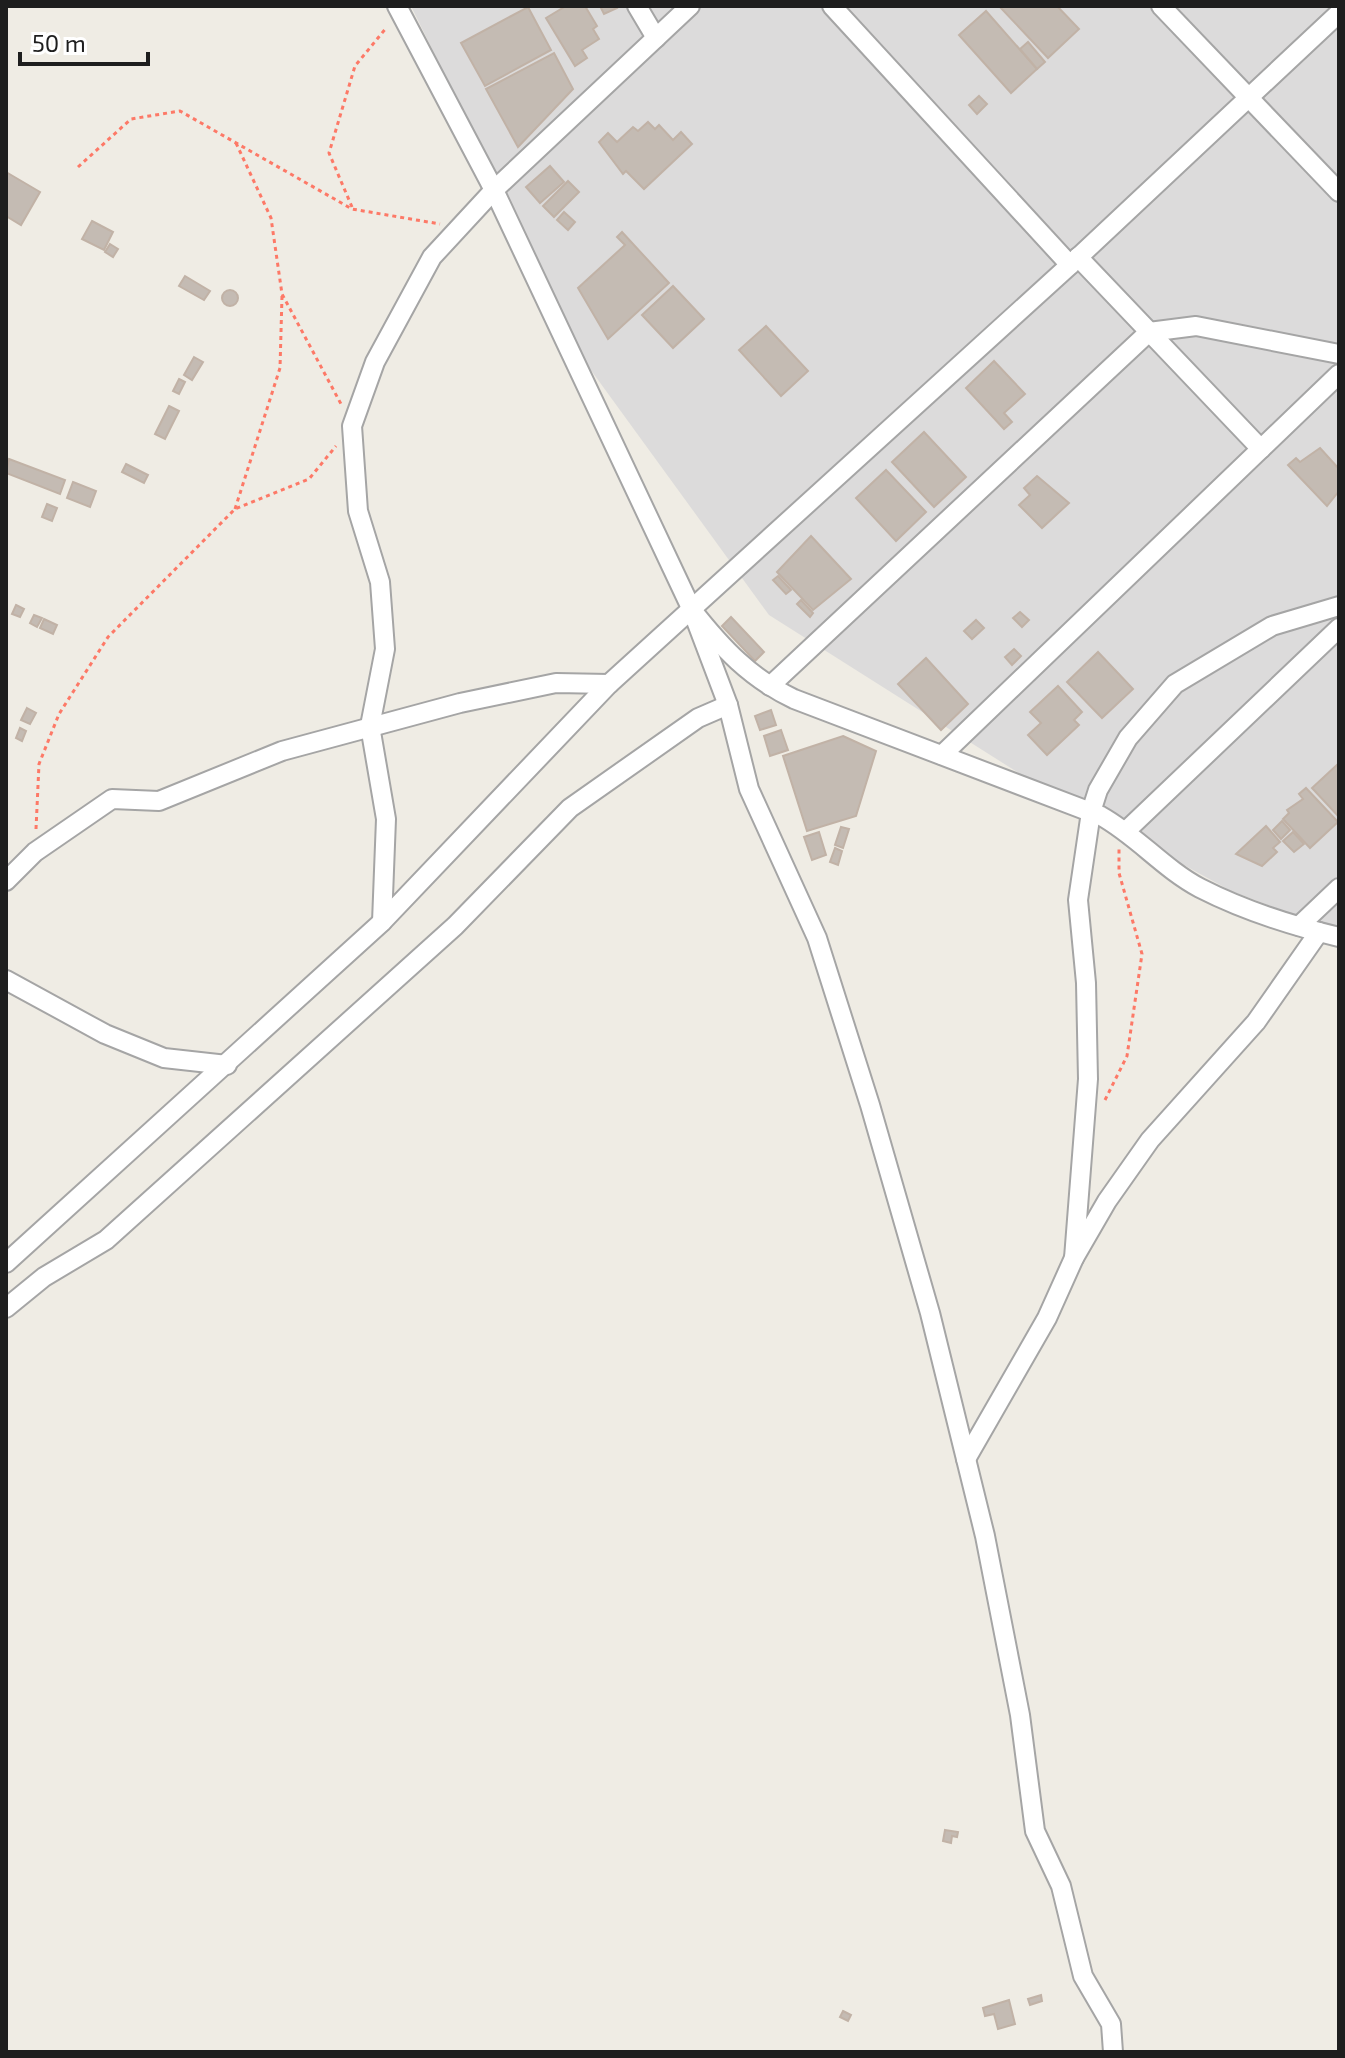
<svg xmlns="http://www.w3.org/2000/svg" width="1345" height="2058" font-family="'Exo 2',sans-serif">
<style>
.residential{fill:#dcdbdb}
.building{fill:#c4bbb3;stroke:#c1b2a6;stroke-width:2}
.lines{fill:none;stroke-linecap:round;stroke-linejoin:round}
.street-casing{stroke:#a5a5a5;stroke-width:22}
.path{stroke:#fd7967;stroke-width:3;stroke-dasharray:4 4;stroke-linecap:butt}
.street{stroke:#fff;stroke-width:18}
</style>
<rect width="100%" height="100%" fill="#efece4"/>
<path class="residential" d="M411,6H1339V932L1231,891L1025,777L769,615L585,362Z"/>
<g class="building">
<path d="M566,6H585L597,26L593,29L599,39L582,50L587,58L575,66L546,18Z"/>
<path d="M600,6H616L617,8L604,14Z"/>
<path d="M999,6H1057L1079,29L1048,58Z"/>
<path d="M528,7L551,50L485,86L461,43Z"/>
<path d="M986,11L1037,69L1011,93L959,35Z"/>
<path d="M1028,42L1045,62L1037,69L1020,49Z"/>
<path d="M554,53L573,89L518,147L486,89Z"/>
<path d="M979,96L987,104L977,114L969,105Z"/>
<path d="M648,122L655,129L659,125L673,140L681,132L692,144L644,189L626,171L623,174L599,142L608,133L617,142L633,127L638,131Z"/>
<path d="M550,166L564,182L540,203L526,187Z"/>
<path d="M6,172L40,192L21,225L6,216Z"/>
<path d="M568,181L579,192L554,217L543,206Z"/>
<path d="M564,212L575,222L568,230L557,220Z"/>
<path d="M92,221L113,232L104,250L82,239Z"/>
<path d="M622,232L669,283L608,339L578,288L625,245L617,237Z"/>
<path d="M110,244L118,249L113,257L105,252Z"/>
<path d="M185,276L210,291L204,300L179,286Z"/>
<path d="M673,286L704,319L673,348L642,315Z"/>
<circle cx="230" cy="298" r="8"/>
<path d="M766,326L808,371L781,396L739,350Z"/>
<path d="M194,357L203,362L192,380L184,375Z"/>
<path d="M994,361L1025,394L1004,413L1012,422L1004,429L966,388Z"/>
<path d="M179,379L185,382L179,394L173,391Z"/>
<path d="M169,406L179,411L165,439L155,434Z"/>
<path d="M924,432L966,477L934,507L892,462Z"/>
<path d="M1320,448L1339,469V491L1327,506L1288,465L1296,458L1300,462Z"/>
<path d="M9,459L65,480L60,494L6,473Z"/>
<path d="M126,464L148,475L144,483L122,472Z"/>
<path d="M886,470L926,512L896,541L856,498Z"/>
<path d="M1037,476L1069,503L1042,528L1019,505L1030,495L1024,488Z"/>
<path d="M73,482L96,491L90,507L67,498Z"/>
<path d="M47,504L57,508L52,521L42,517Z"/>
<path d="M811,536L851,579L813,610L777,572Z"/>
<path d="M778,576L791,590L786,594L773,580Z"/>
<path d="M801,600L813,613L810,617L797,604Z"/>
<path d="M16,605L24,609L20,617L12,614Z"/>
<path d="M1020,612L1029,620L1022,627L1013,618Z"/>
<path d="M34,615L42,618L37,627L30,623Z"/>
<path d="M731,617L764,652L755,661L722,626Z"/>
<path d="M44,619L57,625L53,634L40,628Z"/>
<path d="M976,620L984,628L972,639L964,631Z"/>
<path d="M1014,649L1021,656L1012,665L1005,657Z"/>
<path d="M1098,652L1133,689L1102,718L1067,682Z"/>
<path d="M926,658L968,704L941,730L898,684Z"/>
<path d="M1058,686L1082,712L1074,720L1079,725L1047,755L1028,735L1041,723L1030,712Z"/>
<path d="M27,708L36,713L30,724L21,720Z"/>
<path d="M771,710L776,725L760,730L755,716Z"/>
<path d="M20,728L26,731L22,741L16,738Z"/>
<path d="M781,730L788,750L770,756L764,736Z"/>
<path d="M843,736L876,751L856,816L807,831L783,756Z"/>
<path d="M1339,763V817L1312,788Z"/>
<path d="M1306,788L1338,822L1310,848L1283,819L1289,813L1287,810L1303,799L1299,794Z"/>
<path d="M1282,821L1290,830L1281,839L1273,830Z"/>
<path d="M1266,826L1280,842L1273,848L1277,852L1262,866L1236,854Z"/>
<path d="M841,827L849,829L843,848L835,845Z"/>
<path d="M819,832L826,855L812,860L804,837Z"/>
<path d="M1293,832L1304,844L1294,852L1283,841Z"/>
<path d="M835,848L842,851L838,865L830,862Z"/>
<path d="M945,1830L958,1832L957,1837L952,1836L951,1843L943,1841Z"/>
<path d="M1041,1995L1042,2001L1030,2005L1028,1999Z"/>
<path d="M1009,2000L1015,2024L998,2029L994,2014L985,2016L983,2008Z"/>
<path d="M843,2011L851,2015L848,2021L840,2017Z"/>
</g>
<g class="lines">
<defs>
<g id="street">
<path d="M397,6L494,190L692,610C722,648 750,678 794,699L1101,816C1137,836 1164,869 1200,888C1243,910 1293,926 1339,937"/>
<path d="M637,6L656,38"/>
<path d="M832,6L1070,265"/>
<path d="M1161,6L1339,192"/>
<path d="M1078,257L1261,449"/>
<path d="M692,610L728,705L749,789L817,938L870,1105L930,1313L985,1536L1020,1715L1035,1831L1061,1886L1083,1976L1111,2024L1113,2052"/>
<path d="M770,686L1149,332L1196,326L1339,354"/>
<path d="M942,755L1339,374"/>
<path d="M1127,830L1339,628"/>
<path d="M6,881L35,852L112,799L159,801L282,751L460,703L556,683L609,684"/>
<path d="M382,922L386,819L370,726L385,649L380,582L358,511L352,426L375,362L432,257L494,190L690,6"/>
<path d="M1299,926L1339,888"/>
<path d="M6,980L105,1034L164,1058L227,1065"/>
<path d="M1074,1258L1088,1079L1086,983L1078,900L1091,812L1098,790L1128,738L1175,684L1272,626L1339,606"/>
<path d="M6,1263L382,922L609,684L1070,265L1339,13"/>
<path d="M6,1308L44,1277L106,1240L455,926L570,808L698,718L728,705"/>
<path d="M966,1459L1047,1318L1074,1258L1107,1201L1150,1140L1256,1022L1319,932"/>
</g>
</defs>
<use href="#street" class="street-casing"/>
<g class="path">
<path d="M236,143L271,218L282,294L341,404"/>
<path d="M78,167L131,119L180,111L352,209L440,224"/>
<path d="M352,207L329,153L355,66L387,27"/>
<path d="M235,509L280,368L282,296"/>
<path d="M36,829L39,764L59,714L108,637L235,509L309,479L336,446"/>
<path d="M1105,1100L1127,1056L1142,954L1119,873V849"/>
</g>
<use href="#street" class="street"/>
</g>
<rect width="1345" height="2058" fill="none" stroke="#1e1e1e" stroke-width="16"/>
<path d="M20 52v12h128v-12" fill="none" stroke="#1e1e1e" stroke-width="4"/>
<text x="32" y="52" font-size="24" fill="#1e1e1e" stroke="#ffffff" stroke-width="6" paint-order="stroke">50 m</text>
</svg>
